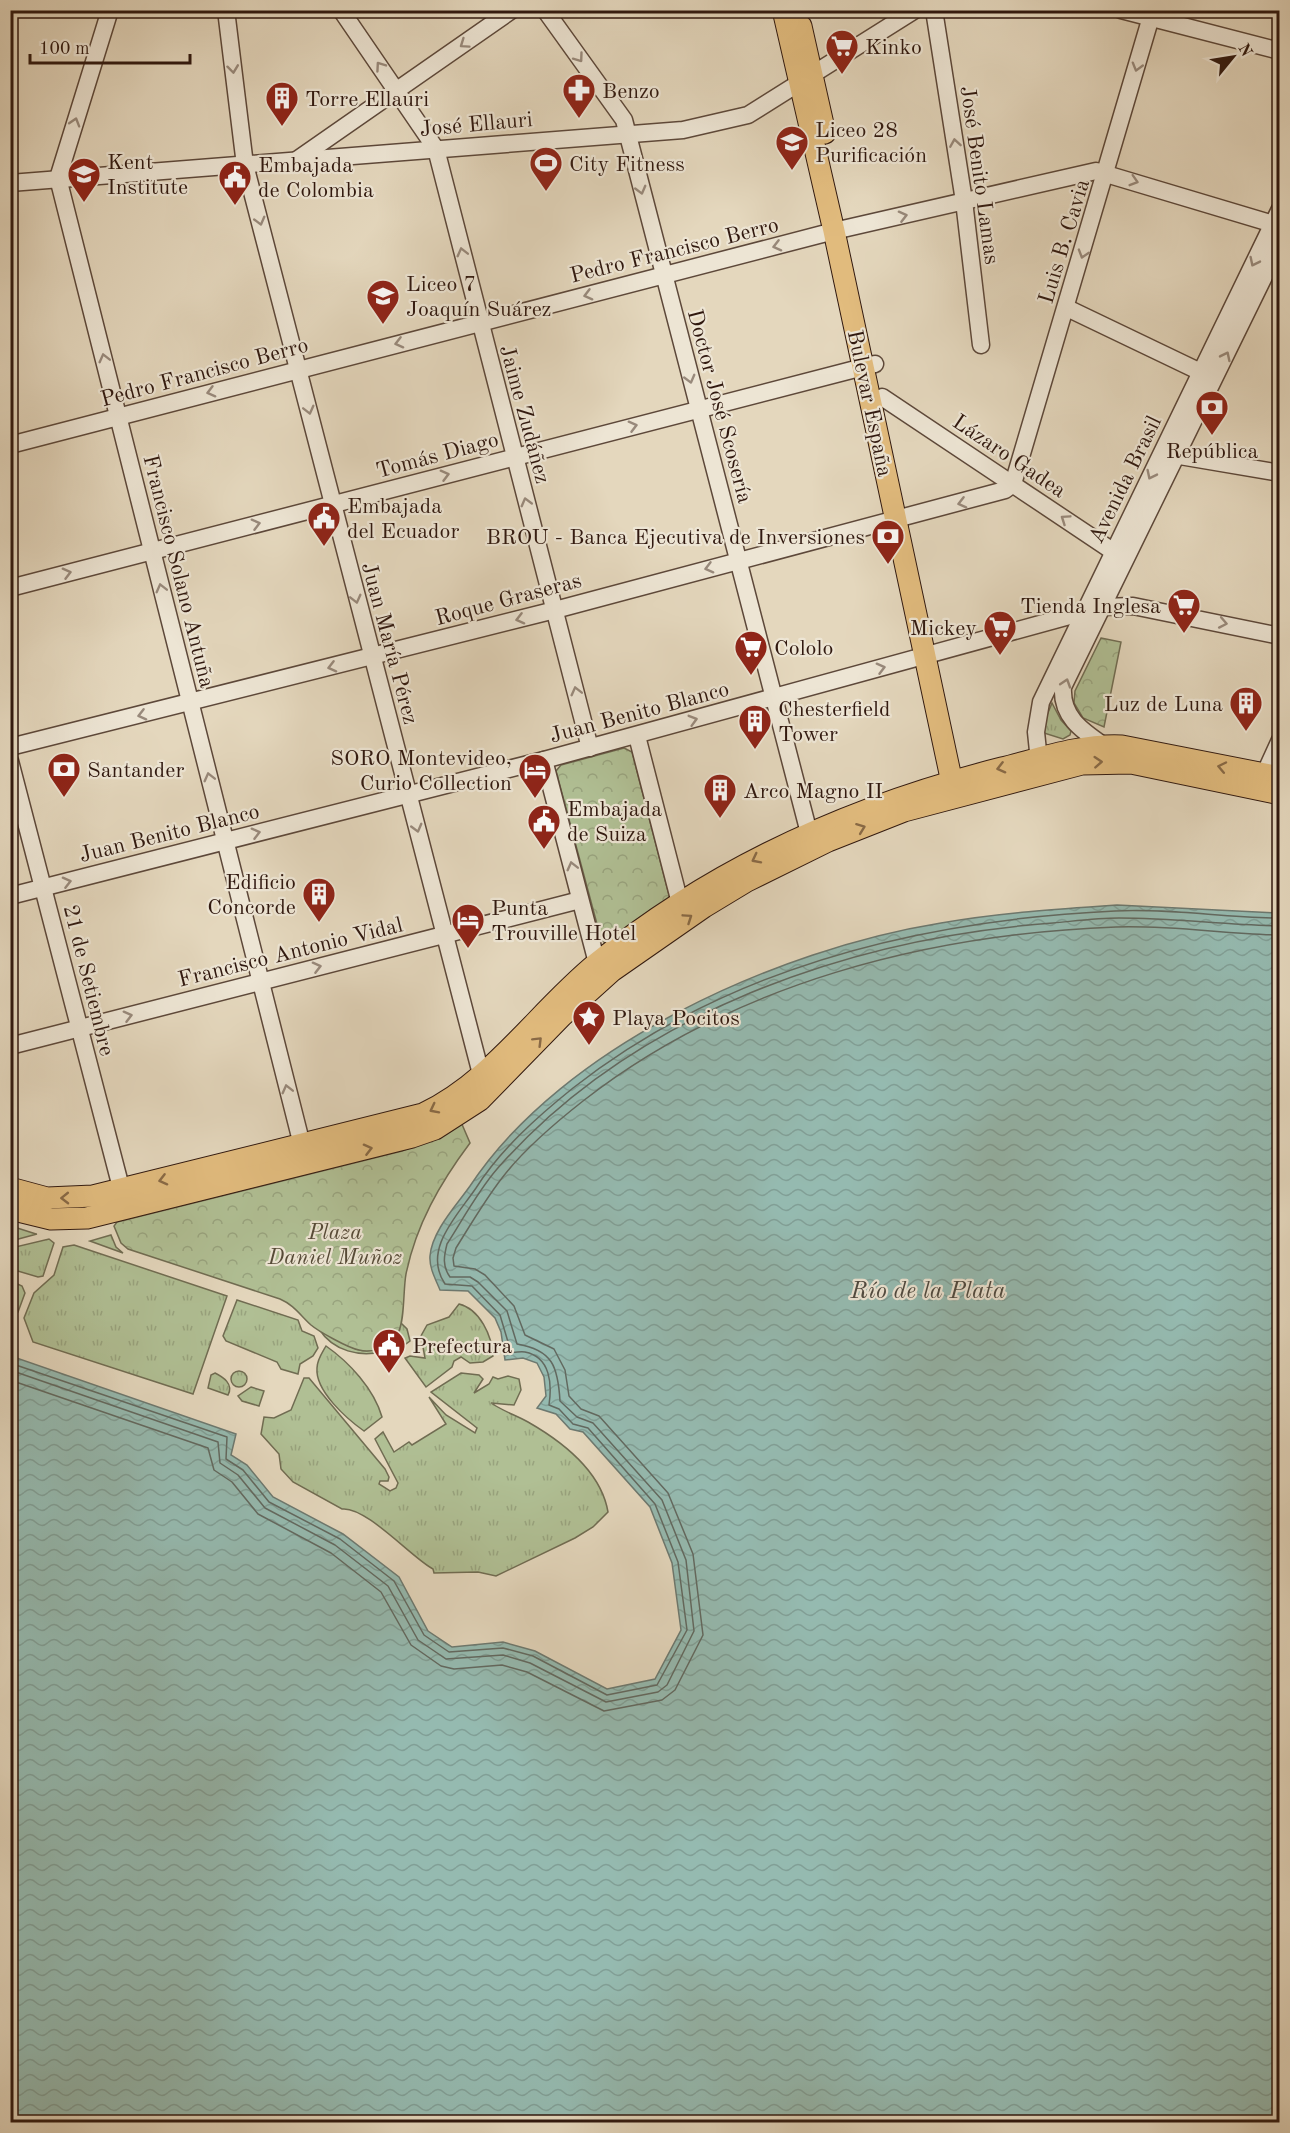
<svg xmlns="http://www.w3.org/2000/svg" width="1290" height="2133" font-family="'Old Standard TT',serif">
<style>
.grass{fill:url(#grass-tufts);stroke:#706c52;stroke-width:1.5}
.park{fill:url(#park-crowns);stroke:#706c52;stroke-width:1.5}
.water{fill:url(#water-waves);stroke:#6d7970;stroke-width:1.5}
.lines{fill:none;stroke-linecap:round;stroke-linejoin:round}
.shore{stroke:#626960;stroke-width:1.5}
.minor-casing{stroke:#5d483a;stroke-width:19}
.major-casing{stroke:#30180f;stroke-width:23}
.minor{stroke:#ede5d4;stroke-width:16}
.major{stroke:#e2bc7e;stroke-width:21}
.oneway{stroke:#98897b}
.oneway2{stroke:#896a46}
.labels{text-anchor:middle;stroke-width:4.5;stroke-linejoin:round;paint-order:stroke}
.poi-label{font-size:22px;fill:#30180f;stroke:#ede5d4;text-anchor:start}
.street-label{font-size:22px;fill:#30180f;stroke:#ede5d4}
.park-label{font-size:22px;font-style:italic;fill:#564a37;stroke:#ede5d4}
.water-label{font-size:24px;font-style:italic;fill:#4e493f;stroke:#ede5d4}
</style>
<defs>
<pattern id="grass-tufts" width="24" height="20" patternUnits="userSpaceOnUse" patternTransform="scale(1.5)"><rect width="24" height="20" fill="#b0bf94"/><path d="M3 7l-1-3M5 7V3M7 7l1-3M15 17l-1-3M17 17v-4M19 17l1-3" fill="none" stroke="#98a37e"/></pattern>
<pattern id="park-crowns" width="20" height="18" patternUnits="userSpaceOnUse" patternTransform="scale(1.5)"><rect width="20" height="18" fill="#b0bf94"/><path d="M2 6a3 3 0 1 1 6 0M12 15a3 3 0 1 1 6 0" fill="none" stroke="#98a37e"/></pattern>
<pattern id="water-waves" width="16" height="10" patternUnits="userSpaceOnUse" patternTransform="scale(1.5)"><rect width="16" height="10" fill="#95bab0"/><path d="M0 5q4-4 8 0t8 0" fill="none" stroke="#819f96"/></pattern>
</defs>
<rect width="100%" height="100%" fill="#e4d7bd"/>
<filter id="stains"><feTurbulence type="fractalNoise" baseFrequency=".00333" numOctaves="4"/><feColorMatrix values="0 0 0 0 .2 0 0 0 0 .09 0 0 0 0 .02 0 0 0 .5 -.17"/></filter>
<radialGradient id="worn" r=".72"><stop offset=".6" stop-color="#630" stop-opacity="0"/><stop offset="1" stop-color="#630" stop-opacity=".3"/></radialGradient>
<g class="grass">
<path d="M1052,703L1061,720L1071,731L1070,735L1063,739L1044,733L1045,720Z"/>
<path d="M11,1226L36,1234H37L11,1241Z"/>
<path d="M111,1235L116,1247L123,1253L90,1241Z"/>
<path d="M49,1239L54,1243L43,1276L38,1277L11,1269V1248Z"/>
<path d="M74,1245L227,1296L193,1394L33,1342L24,1318L34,1293L54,1275L63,1247Z"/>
<path d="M11,1281L22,1286L25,1293L18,1312L11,1318Z"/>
<path d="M237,1300L298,1320L302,1331L314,1336L318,1348L313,1356L300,1364L298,1374L281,1369L277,1362L226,1341L223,1336Z"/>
<path d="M459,1304C480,1309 492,1336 493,1356L483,1362L470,1363L461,1357L454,1361L452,1367L426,1387L405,1358L410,1356L425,1358L421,1336L427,1325L449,1317Z"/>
<path d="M401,1323L407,1329L410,1341L403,1346L393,1338Z"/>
<path d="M319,1329C340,1339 358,1359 382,1347L385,1351C360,1358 333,1351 319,1329Z"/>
<path d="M326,1346C349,1362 374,1389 382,1417L364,1431C347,1419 315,1391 317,1368C317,1360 322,1353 326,1346Z"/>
<circle cx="239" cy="1379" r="8"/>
<path d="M215,1373C223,1377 234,1384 228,1395L208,1388L211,1375Z"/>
<path d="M461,1373L479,1375L483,1379L474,1393L489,1384L493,1377L498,1379L508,1376L519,1379L521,1390L514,1405L491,1403C503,1411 515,1415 528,1422C563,1442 601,1471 608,1512L593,1527L575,1538L496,1576L478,1572L434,1573L433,1569C412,1558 366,1506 342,1509L293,1482L281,1469L279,1454L261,1434L264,1417L274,1418L291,1410L304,1378H309L385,1469L389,1477L388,1481H380L379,1484L390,1491L396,1488L398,1483L375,1439L383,1432L394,1452L409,1442L412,1445L446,1424L429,1397L446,1415L475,1433L477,1428L431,1392Z"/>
<path d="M251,1387L264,1391L259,1406L242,1401L238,1396Z"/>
</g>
<g class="park">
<path d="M1101,638L1121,642L1104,727L1083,718L1074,703L1075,691Z"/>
<path d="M624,748L632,752L670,899L607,945L601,939L556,771L561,765Z"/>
<path d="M461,1122L470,1143C440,1183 416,1225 406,1274C403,1290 405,1320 398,1333C390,1346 373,1354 359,1350C348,1348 318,1331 311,1325C300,1315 294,1305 280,1299L128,1249L121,1243L114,1226L117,1222L402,1151L432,1139Z"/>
</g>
<path class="water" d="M1117,905L1279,913V2122H11V1356L236,1434L231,1455L247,1465L273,1497L343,1534L399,1577L428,1631L452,1647L503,1642L535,1651L607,1689L655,1679L681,1630L672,1563L650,1507L583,1432L570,1429L556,1414L537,1408L546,1396L544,1377L537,1363L523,1358L505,1360L501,1332L495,1318L468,1291L440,1290C436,1280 429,1268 430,1256C432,1231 456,1206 470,1186C563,1045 779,949 941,923C999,913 1058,909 1117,905Z"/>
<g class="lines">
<g class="shore">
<path d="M10,1363L227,1437L226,1459L243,1470L269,1502L340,1539L394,1581L424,1635L449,1652L503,1648L533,1656L607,1695L657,1685L687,1630L678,1562L655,1504L588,1428L573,1424L559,1409L549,1405C552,1385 551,1357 525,1352C520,1351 515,1353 511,1352L500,1315L472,1286L445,1284C422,1250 457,1216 476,1188C501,1149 537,1117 573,1088C727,967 923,920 1115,911C1170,908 1225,918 1280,918"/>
<path d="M10,1370L218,1442L220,1463L238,1475L265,1508L335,1545L388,1586L418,1640L446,1659L503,1655L530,1663L606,1702L658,1692L667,1685L694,1631L686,1560L662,1500L593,1423L577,1417L560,1401C558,1367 553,1350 517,1344L507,1311L478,1282L470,1277H450C442,1266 444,1256 447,1244C463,1219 478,1191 497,1169C635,1012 850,938 1053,923C1075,921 1097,918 1119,918C1173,918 1226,925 1280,926"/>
<path d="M10,1380L208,1448L214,1470L232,1482L258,1514L331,1553L381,1592L411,1645L441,1666L454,1669L502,1665L527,1672L604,1711L662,1700L675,1690L703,1635L693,1554L668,1493L599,1416L581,1409L569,1396L565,1370L554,1349L525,1335L514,1306L485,1275L475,1269L454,1266L453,1258L456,1248C471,1224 485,1200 502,1178C524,1149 555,1123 583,1101C734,983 928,934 1116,927C1171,925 1225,934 1280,935"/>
</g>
<defs>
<g id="minor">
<path d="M110,10L58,178L302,1145"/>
<path d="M226,10L245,165L481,1074"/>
<path d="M341,10L436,149L590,748"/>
<path d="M545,10L624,120L809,833"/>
<path d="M934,10L964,201L981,345"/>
<path d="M1121,10L1280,51"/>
<path d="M298,159L512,10"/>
<path d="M10,183L683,130L748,115L915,10"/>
<path d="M1067,308L1211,377"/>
<path d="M882,397L1114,552"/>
<path d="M10,445L834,231L1096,171L1280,226"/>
<path d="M1168,454L1280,473"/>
<path d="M10,588L875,364"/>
<path d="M637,736L680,903"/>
<path d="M1103,745C1081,730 1061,716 1063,687L1280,244"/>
<path d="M10,747L555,610L1005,490L1013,484L1153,10"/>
<path d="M544,760L597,963"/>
<path d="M10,761L124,1199"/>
<path d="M1040,770L1036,732L1041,702L1280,209"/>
<path d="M1264,775L1280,740"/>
<path d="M10,896L544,760L1102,607L1133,606L1280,636"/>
<path d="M10,1046L580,900"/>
</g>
<g id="major">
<path d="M783,10L834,231L954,792"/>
<path d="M801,26L825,133"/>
<path d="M10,1188L47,1198L93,1196L423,1114C493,1081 538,1011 597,963C716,866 855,805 1002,768C1042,758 1081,744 1122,746L1280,777"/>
<path d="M10,1209L51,1219L87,1218L412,1137L435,1129L480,1100L562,1016L612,971L704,907L747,881L828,841L904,811L1082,764L1131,763L1280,794"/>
</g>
</defs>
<use href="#minor" class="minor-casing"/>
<use href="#major" class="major-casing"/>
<use href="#minor" class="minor"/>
<use href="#major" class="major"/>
</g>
<defs><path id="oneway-chevron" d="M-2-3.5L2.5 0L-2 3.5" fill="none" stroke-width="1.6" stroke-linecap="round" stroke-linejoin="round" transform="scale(1.5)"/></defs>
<g class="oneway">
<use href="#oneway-chevron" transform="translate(464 44) rotate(145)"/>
<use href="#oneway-chevron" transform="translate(579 58) rotate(54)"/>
<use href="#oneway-chevron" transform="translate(380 66) rotate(-125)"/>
<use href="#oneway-chevron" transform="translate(1137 67) rotate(106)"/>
<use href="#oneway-chevron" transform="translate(233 69) rotate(83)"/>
<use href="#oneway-chevron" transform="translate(75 122) rotate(-73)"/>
<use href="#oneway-chevron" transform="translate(955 143) rotate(-99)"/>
<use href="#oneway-chevron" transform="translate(1134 181) rotate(17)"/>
<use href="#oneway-chevron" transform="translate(641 190) rotate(75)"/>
<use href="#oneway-chevron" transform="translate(903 216) rotate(-14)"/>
<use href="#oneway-chevron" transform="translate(260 221) rotate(75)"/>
<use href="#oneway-chevron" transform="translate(777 246) rotate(166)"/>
<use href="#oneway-chevron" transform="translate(462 252) rotate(-104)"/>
<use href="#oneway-chevron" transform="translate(1083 254) rotate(107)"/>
<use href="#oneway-chevron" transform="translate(1254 262) rotate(116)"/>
<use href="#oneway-chevron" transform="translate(588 295) rotate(165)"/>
<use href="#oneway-chevron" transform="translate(399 343) rotate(166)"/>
<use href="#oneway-chevron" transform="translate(1226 356) rotate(-64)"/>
<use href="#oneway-chevron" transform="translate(104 358) rotate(-104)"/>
<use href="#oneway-chevron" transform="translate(690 379) rotate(75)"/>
<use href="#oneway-chevron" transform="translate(211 392) rotate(165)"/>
<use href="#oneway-chevron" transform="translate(309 410) rotate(76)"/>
<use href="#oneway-chevron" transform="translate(633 426) rotate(-15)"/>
<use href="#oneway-chevron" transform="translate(445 475) rotate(-15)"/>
<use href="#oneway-chevron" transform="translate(1151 475) rotate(116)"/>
<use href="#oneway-chevron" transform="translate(526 502) rotate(-105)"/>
<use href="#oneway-chevron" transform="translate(962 503) rotate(166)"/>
<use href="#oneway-chevron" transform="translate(1065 519) rotate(-146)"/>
<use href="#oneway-chevron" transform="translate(256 524) rotate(-15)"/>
<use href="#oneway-chevron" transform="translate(709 568) rotate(165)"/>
<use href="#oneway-chevron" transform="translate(67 573) rotate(-15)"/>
<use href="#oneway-chevron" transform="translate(161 588) rotate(-104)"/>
<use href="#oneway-chevron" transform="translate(356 599) rotate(76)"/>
<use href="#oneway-chevron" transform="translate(520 619) rotate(166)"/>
<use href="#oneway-chevron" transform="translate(1223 623) rotate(11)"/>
<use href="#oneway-chevron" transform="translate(332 667) rotate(166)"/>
<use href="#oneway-chevron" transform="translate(881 668) rotate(-15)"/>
<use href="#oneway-chevron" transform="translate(1066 683) rotate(-72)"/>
<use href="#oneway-chevron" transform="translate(576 691) rotate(-104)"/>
<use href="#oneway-chevron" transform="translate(142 715) rotate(166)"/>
<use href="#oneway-chevron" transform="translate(693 720) rotate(-16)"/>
<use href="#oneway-chevron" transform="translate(209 777) rotate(-104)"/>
<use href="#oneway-chevron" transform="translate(417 828) rotate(75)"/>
<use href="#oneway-chevron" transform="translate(256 833) rotate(-15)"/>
<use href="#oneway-chevron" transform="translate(572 866) rotate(-104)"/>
<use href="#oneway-chevron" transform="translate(67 882) rotate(-14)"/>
<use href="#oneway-chevron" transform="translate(317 967) rotate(-14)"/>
<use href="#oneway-chevron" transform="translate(128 1016) rotate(-15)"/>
<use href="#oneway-chevron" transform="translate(287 1089) rotate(-104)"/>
</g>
<g class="oneway2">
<use href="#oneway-chevron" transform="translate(1098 762) rotate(-4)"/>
<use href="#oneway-chevron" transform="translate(1222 767) rotate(-168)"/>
<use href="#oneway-chevron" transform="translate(1001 768) rotate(166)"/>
<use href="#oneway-chevron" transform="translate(861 828) rotate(-21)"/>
<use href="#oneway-chevron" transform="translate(756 859) rotate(153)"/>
<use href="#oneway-chevron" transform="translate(688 918) rotate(-34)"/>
<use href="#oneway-chevron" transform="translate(538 1041) rotate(-45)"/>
<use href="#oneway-chevron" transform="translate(434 1109) rotate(153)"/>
<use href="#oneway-chevron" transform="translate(368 1149) rotate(-14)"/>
<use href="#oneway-chevron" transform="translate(163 1180) rotate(166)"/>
<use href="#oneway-chevron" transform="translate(65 1198) rotate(179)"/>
</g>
<defs>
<symbol id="supermarket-pin" viewBox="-11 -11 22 30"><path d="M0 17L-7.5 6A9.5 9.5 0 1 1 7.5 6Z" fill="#8f2418" stroke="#ede5d4"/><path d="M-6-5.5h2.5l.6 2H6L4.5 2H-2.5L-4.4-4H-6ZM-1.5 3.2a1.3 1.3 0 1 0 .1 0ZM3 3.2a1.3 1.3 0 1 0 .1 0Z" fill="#fff"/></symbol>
<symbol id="pharmacy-pin" viewBox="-11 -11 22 30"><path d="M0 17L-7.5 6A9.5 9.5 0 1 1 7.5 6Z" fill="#8f2418" stroke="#ede5d4"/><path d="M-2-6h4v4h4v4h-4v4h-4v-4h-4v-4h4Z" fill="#fff"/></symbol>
<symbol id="building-pin" viewBox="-11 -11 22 30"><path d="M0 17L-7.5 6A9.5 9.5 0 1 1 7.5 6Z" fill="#8f2418" stroke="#ede5d4"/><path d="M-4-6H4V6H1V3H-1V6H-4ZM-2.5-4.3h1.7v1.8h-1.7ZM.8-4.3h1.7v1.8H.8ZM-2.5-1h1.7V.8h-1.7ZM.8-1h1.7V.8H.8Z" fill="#fff"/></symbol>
<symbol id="school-pin" viewBox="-11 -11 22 30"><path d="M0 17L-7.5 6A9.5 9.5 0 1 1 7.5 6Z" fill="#8f2418" stroke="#ede5d4"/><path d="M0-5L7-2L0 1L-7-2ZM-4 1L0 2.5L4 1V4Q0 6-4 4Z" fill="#fff"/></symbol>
<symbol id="stadium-pin" viewBox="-11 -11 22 30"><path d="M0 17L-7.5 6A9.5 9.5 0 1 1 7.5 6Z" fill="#8f2418" stroke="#ede5d4"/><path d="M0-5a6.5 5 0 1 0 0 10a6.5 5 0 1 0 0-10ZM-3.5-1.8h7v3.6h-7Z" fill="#fff"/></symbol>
<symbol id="civic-pin" viewBox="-11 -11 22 30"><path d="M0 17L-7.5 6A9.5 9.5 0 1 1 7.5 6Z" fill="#8f2418" stroke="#ede5d4"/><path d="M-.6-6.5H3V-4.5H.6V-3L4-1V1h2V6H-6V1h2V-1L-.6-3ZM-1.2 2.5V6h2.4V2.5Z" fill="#fff"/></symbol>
<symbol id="bank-pin" viewBox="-11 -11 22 30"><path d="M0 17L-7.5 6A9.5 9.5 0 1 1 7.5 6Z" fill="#8f2418" stroke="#ede5d4"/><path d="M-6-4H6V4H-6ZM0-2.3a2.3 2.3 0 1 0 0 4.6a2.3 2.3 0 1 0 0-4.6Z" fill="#fff"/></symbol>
<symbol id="hotel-pin" viewBox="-11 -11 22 30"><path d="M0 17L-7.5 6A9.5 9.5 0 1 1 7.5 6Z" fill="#8f2418" stroke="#ede5d4"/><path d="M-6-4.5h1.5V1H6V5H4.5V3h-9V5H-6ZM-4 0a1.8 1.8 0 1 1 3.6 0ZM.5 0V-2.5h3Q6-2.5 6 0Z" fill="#fff"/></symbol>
<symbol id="sight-pin" viewBox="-11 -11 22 30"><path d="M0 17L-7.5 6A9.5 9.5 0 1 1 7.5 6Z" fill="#8f2418" stroke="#ede5d4"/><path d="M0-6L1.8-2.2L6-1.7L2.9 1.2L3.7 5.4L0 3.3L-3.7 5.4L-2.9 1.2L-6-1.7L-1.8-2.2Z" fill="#fff"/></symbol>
</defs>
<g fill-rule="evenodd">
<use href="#supermarket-pin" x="823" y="27" width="38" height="52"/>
<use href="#pharmacy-pin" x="560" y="71" width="38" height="52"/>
<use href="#building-pin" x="263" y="79" width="38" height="52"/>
<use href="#school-pin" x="773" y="123" width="38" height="52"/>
<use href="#stadium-pin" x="527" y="144" width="38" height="52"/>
<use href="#school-pin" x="65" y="155" width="38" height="52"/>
<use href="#civic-pin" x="216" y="158" width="38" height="52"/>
<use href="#school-pin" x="364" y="277" width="38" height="52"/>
<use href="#bank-pin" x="1193" y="388" width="38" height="52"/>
<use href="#civic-pin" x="305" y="499" width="38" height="52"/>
<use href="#bank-pin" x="869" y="517" width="38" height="52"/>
<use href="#supermarket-pin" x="1165" y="586" width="38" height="52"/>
<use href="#supermarket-pin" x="981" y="608" width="38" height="52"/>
<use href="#supermarket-pin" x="732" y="628" width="38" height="52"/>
<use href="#building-pin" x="1227" y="684" width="38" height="52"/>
<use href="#building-pin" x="736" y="702" width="38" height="52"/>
<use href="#bank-pin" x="45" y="750" width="38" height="52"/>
<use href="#hotel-pin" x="516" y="751" width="38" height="52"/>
<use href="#building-pin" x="701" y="771" width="38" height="52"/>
<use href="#civic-pin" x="525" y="802" width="38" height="52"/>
<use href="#building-pin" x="300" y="875" width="38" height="52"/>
<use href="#hotel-pin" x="449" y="901" width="38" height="52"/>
<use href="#sight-pin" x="570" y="998" width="38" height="52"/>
<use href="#civic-pin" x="370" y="1326" width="38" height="52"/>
</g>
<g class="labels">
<g class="poi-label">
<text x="865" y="54">Kinko</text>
<text x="602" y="98">Benzo</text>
<text x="305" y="106">Torre Ellauri</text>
<text x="815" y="137">Liceo 28<tspan x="815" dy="25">Purificación</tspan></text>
<text x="107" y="169">Kent<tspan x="107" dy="25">Institute</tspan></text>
<text x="569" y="171">City Fitness</text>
<text x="258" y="172">Embajada<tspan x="258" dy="25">de Colombia</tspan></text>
<text x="406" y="291">Liceo 7<tspan x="406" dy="25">Joaquín Suárez</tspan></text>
<text x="1212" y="458" text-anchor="middle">República</text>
<text x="347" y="513">Embajada<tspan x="347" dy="25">del Ecuador</tspan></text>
<text x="865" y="544" text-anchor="end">BROU - Banca Ejecutiva de Inversiones</text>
<text x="1161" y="613" text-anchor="end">Tienda Inglesa</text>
<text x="977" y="635" text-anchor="end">Mickey</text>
<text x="774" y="655">Cololo</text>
<text x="1223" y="711" text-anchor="end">Luz de Luna</text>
<text x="778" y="716">Chesterfield<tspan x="778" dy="25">Tower</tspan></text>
<text x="512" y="765" text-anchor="end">SORO Montevideo,<tspan x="512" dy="25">Curio Collection</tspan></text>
<text x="87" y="777">Santander</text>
<text x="743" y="798">Arco Magno II</text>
<text x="567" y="816">Embajada<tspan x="567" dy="25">de Suiza</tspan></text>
<text x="296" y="889" text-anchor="end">Edificio<tspan x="296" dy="25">Concorde</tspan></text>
<text x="491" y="915">Punta<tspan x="491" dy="25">Trouville Hotel</tspan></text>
<text x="612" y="1025">Playa Pocitos</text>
<text x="412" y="1353">Prefectura</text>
</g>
<g class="street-label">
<text transform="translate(476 123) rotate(-5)" y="8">José Ellauri</text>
<text transform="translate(981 175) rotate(82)" y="8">José Benito Lamas</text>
<text transform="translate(1063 241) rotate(-73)" y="8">Luis B. Cavia</text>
<text transform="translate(674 249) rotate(-14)" y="8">Pedro Francisco Berro</text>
<text transform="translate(204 371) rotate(-15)" y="8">Pedro Francisco Berro</text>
<text transform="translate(871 403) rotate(78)" y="8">Bulevar España</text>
<text transform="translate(721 406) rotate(75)" y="8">Doctor José Scosería</text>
<text transform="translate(526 414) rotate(75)" y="8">Jaime Zudáñez</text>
<text transform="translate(437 454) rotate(-15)" y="8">Tomás Diago</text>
<text transform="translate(1010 455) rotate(34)" y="8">Lázaro Gadea</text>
<text transform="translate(1124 479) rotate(-64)" y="8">Avenida Brasil</text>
<text transform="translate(180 571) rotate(76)" y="8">Francisco Solano Antuña</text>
<text transform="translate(508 598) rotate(-15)" y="8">Roque Graseras</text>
<text transform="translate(391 643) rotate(75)" y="8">Juan María Pérez</text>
<text transform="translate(639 711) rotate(-15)" y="8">Juan Benito Blanco</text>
<text transform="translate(169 832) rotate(-14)" y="8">Juan Benito Blanco</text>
<text transform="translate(290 951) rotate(-14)" y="8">Francisco Antonio Vidal</text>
<text transform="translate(90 980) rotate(76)" y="8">21 de Setiembre</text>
</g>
<g class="park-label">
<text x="335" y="1239">Plaza<tspan x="335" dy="25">Daniel Muñoz</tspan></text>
</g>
<g class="water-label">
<text x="928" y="1298">Río de la Plata</text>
</g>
</g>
<rect width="1290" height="2133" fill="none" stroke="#e4d7bd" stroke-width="36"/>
<rect x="12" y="12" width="1266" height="2109" fill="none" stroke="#30180f" stroke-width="3"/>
<rect x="18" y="18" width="1254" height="2097" fill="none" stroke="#30180f" stroke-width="1.5"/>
<g transform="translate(1233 57) rotate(60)" stroke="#ede5d4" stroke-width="4.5" paint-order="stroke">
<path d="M0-4.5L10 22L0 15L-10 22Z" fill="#30180f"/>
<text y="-9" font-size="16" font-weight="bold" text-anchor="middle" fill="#30180f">N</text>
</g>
<path d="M30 54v9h160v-9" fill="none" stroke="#30180f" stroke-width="3"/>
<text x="39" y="54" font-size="18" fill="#30180f" stroke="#ede5d4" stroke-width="4.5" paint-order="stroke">100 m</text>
<rect width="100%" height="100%" filter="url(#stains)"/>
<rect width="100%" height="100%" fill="url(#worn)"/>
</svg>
